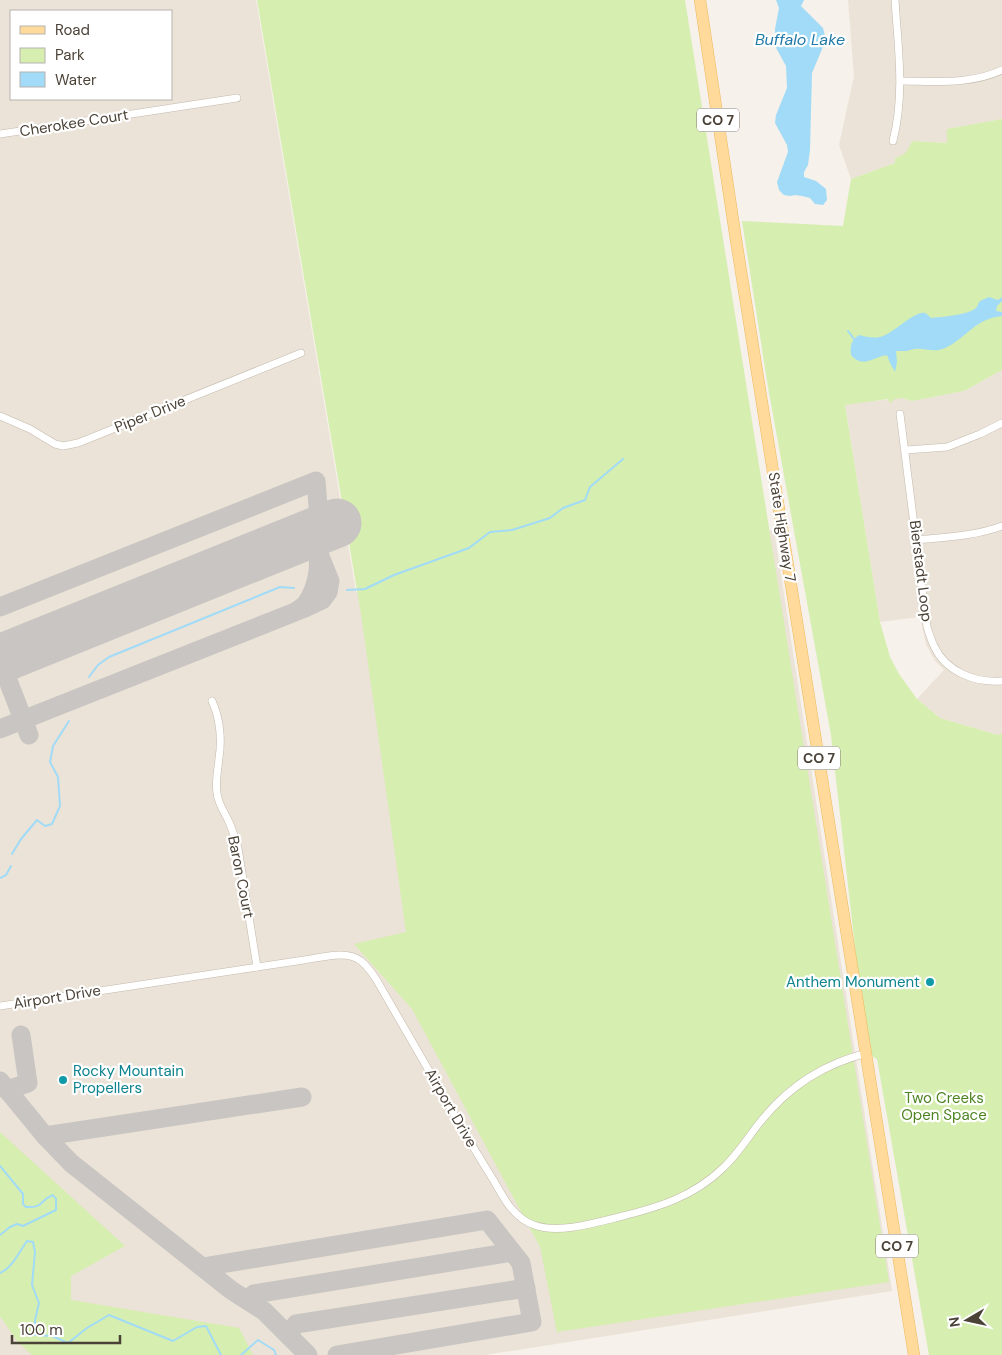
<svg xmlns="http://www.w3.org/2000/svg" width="1002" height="1355" font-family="'DM Sans',sans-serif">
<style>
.residential{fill:#ebe3d7;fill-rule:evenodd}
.green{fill:#d6eeaf}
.water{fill:#a1dbf7}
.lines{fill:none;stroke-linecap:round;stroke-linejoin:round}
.stream{stroke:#a1dbf7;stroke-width:2}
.taxiway{stroke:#c8c5c2;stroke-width:19}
.runway{stroke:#c8c5c2;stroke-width:49}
.street-casing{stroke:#c3b9ab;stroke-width:8}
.primary-casing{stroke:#efb95e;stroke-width:12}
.street{stroke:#fff;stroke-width:7}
.primary{stroke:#ffda9a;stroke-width:11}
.culture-dot{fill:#0f9aa8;stroke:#fff;stroke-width:2}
.labels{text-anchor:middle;stroke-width:4.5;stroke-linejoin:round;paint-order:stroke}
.shield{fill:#fff;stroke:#817b73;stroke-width:1}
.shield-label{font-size:14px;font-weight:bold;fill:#4b4237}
.street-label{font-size:15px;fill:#4b4237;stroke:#fff}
.culture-label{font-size:15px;fill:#0d838f;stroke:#fff;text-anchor:end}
.park-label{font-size:15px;fill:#4f8423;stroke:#fff}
.water-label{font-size:16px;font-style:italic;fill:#217aa8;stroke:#fff}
</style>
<rect width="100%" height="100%" fill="#f6f1ea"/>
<g class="residential">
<path d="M0,0H256L356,592L774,530L892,1291L485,1355H0ZM11,11H171V99H11Z"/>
<path d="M848,0H1002V119L947,129V143L912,141L907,153L904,155L895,158V163L851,179L839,145L854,76Z"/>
<path d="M1002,370V733L998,735L940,718L917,699L944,670L935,661L926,644L920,617L880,622L845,404L902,398L912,401L964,391Z"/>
</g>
<g class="green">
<path d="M257,0H685L889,1282L557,1332L540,1247L412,1009L354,944L406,932L361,614Z"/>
<path d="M1002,119V370L964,391L912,401L902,398L895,399L890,403L888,399L845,405L880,622L890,657L899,674L917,699L940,718L998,735L1002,733V1355H929L877,1059L867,1053L831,735L768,387L742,221L843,226L851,179L895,163V158C905,155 908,151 912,141L947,143V129Z"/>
<path d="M0,1132L125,1246L71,1276V1300L239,1328L253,1355H32L17,1341L0,1316Z"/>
</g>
<g class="water">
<path d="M776,0H804L801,6L823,28L825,36V42L812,73L810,150L808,165L804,172V177L816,181L826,189L827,200L823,205L815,204L810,198L802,196L795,195L790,196L784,195L779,190L777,182L788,152L787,145L775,123L776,115L787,88L786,66L775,46V29L779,8Z"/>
<path d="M989,297L998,300L1002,297V301L997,306L996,311L1002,312V316C974,319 967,338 945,348C935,353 925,348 915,349C912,349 910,350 907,351C904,351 900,351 896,351L897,362L895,372L890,363L887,355C873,357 863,369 851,355C850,346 851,340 859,335C867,337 875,339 883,336C893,333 916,310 925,313C926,313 930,317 931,318C941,317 968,315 976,308C978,306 978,303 980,301Z"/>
</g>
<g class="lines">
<g class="stream">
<path d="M848,331L854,339"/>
<path d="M347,590L365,589L394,575L469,548L490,532L512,530L550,518L563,508L585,500L590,487L623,459"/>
<path d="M89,677L98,665L109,657L280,587L294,588"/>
<path d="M12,854L21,839L37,820L45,826L52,824L60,806L58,777L50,762L53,746L69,721"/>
<path d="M0,878L6,875L11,866"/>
<path d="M0,1166L23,1194V1204L26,1207C45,1208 39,1200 53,1195L56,1199V1210L23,1226L17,1224L10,1227L0,1235"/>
<path d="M0,1273C13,1267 19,1252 27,1241L33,1242L35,1252L32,1285L39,1303L35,1320V1335L52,1336L68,1343L87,1328L109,1315L173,1341L197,1327L206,1326L221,1355"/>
<path d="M241,1355L258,1340L274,1350L276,1355"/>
</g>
<g class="taxiway">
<path d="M0,607L316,481L320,530"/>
<path d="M298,610C301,608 305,606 307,602C315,591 320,571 318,557"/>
<path d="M0,660L29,735"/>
<path d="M0,729L305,608L322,600L328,592L330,581L311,534"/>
<path d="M0,1081L45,1136L71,1163L231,1290L264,1311L308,1355"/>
<path d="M7,1090L28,1083L21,1035"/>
<path d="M45,1136L302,1097"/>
<path d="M203,1267L487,1220L521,1263L532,1322L337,1355"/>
<path d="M247,1299L254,1294L512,1252"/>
<path d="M288,1335L296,1324L526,1288"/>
</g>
<path class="runway" d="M0,659L337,523"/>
<defs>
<g id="street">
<path d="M901,81C934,81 971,85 1002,70"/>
<path d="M0,134L237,98"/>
<path d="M893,141C905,94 898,47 895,0"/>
<path d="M900,414L927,627C929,633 931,640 934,646C946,672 975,683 1002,681"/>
<path d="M0,416L30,429L55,444L63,446L78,443L98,435L301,353"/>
<path d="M906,450L947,447L980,434L1002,423"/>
<path d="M917,540C946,537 975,536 1002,526"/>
<path d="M212,701C220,718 222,740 219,758C218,770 215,782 217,793C218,804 225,813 229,822C233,831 235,839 238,848L257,967"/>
<path d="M0,1006L304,960C321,958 346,949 361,961C367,966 372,973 376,979C406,1030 435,1082 465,1133C474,1149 484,1165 494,1181C499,1190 504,1199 510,1207C516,1214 524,1222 534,1225C558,1234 595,1223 619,1217C659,1207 693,1197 723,1168C738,1154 748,1137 761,1121C789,1086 823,1064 867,1053"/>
</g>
<path id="primary" d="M700,0L736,240L914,1355"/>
</defs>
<use href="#street" class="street-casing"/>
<use href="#primary" class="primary-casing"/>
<use href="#street" class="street"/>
<use href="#primary" class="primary"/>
</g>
<g class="culture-dot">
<circle cx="930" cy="982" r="5"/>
<circle cx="63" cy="1080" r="5"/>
</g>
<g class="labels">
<g class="shield">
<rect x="697" y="108.5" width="42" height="23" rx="4"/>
<rect x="798" y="746.5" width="42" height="23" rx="4"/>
<rect x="876" y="1234.5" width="42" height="23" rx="4"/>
</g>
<g class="shield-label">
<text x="718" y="125">CO 7</text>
<text x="819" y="763">CO 7</text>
<text x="897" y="1251">CO 7</text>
</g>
<g class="street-label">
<text transform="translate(74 123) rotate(-9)" y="5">Cherokee Court</text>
<text transform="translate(150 414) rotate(-22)" y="5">Piper Drive</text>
<text transform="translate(782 527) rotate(81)" y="5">State Highway 7</text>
<text transform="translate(921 571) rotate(83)" y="5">Bierstadt Loop</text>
<text transform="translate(241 877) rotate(79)" y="5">Baron Court</text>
<text transform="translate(57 997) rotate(-9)" y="5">Airport Drive</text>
<text transform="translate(451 1108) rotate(60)" y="5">Airport Drive</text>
</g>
<g class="culture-label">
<text x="920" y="987">Anthem Monument</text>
<text x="73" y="1076" text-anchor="start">Rocky Mountain<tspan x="73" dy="17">Propellers</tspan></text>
</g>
<g class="park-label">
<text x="944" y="1103">Two Creeks<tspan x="944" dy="17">Open Space</tspan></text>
</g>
<g class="water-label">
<text x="800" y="45">Buffalo Lake</text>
</g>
</g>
<rect x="10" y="10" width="162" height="90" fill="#ffffff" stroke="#b7b3af"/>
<rect x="20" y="26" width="25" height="8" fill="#ffda9a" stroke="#b7b3af"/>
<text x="55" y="35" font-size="15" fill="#4b4237">Road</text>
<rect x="20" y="48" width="25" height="15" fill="#d6eeaf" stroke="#b7b3af"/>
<text x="55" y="60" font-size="15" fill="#4b4237">Park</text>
<rect x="20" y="72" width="25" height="15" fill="#a1dbf7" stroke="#b7b3af"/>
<text x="55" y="85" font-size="15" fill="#4b4237">Water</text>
<g transform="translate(967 1320) rotate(261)" stroke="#ffffff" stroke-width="4" paint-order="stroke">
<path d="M0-4L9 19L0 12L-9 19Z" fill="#4b4237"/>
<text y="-8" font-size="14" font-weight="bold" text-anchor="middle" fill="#4b4237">N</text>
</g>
<path d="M12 1335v8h108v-8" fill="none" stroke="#4b4237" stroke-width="2.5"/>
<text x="20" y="1335" font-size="15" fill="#4b4237" stroke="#ffffff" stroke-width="4" paint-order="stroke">100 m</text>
</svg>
